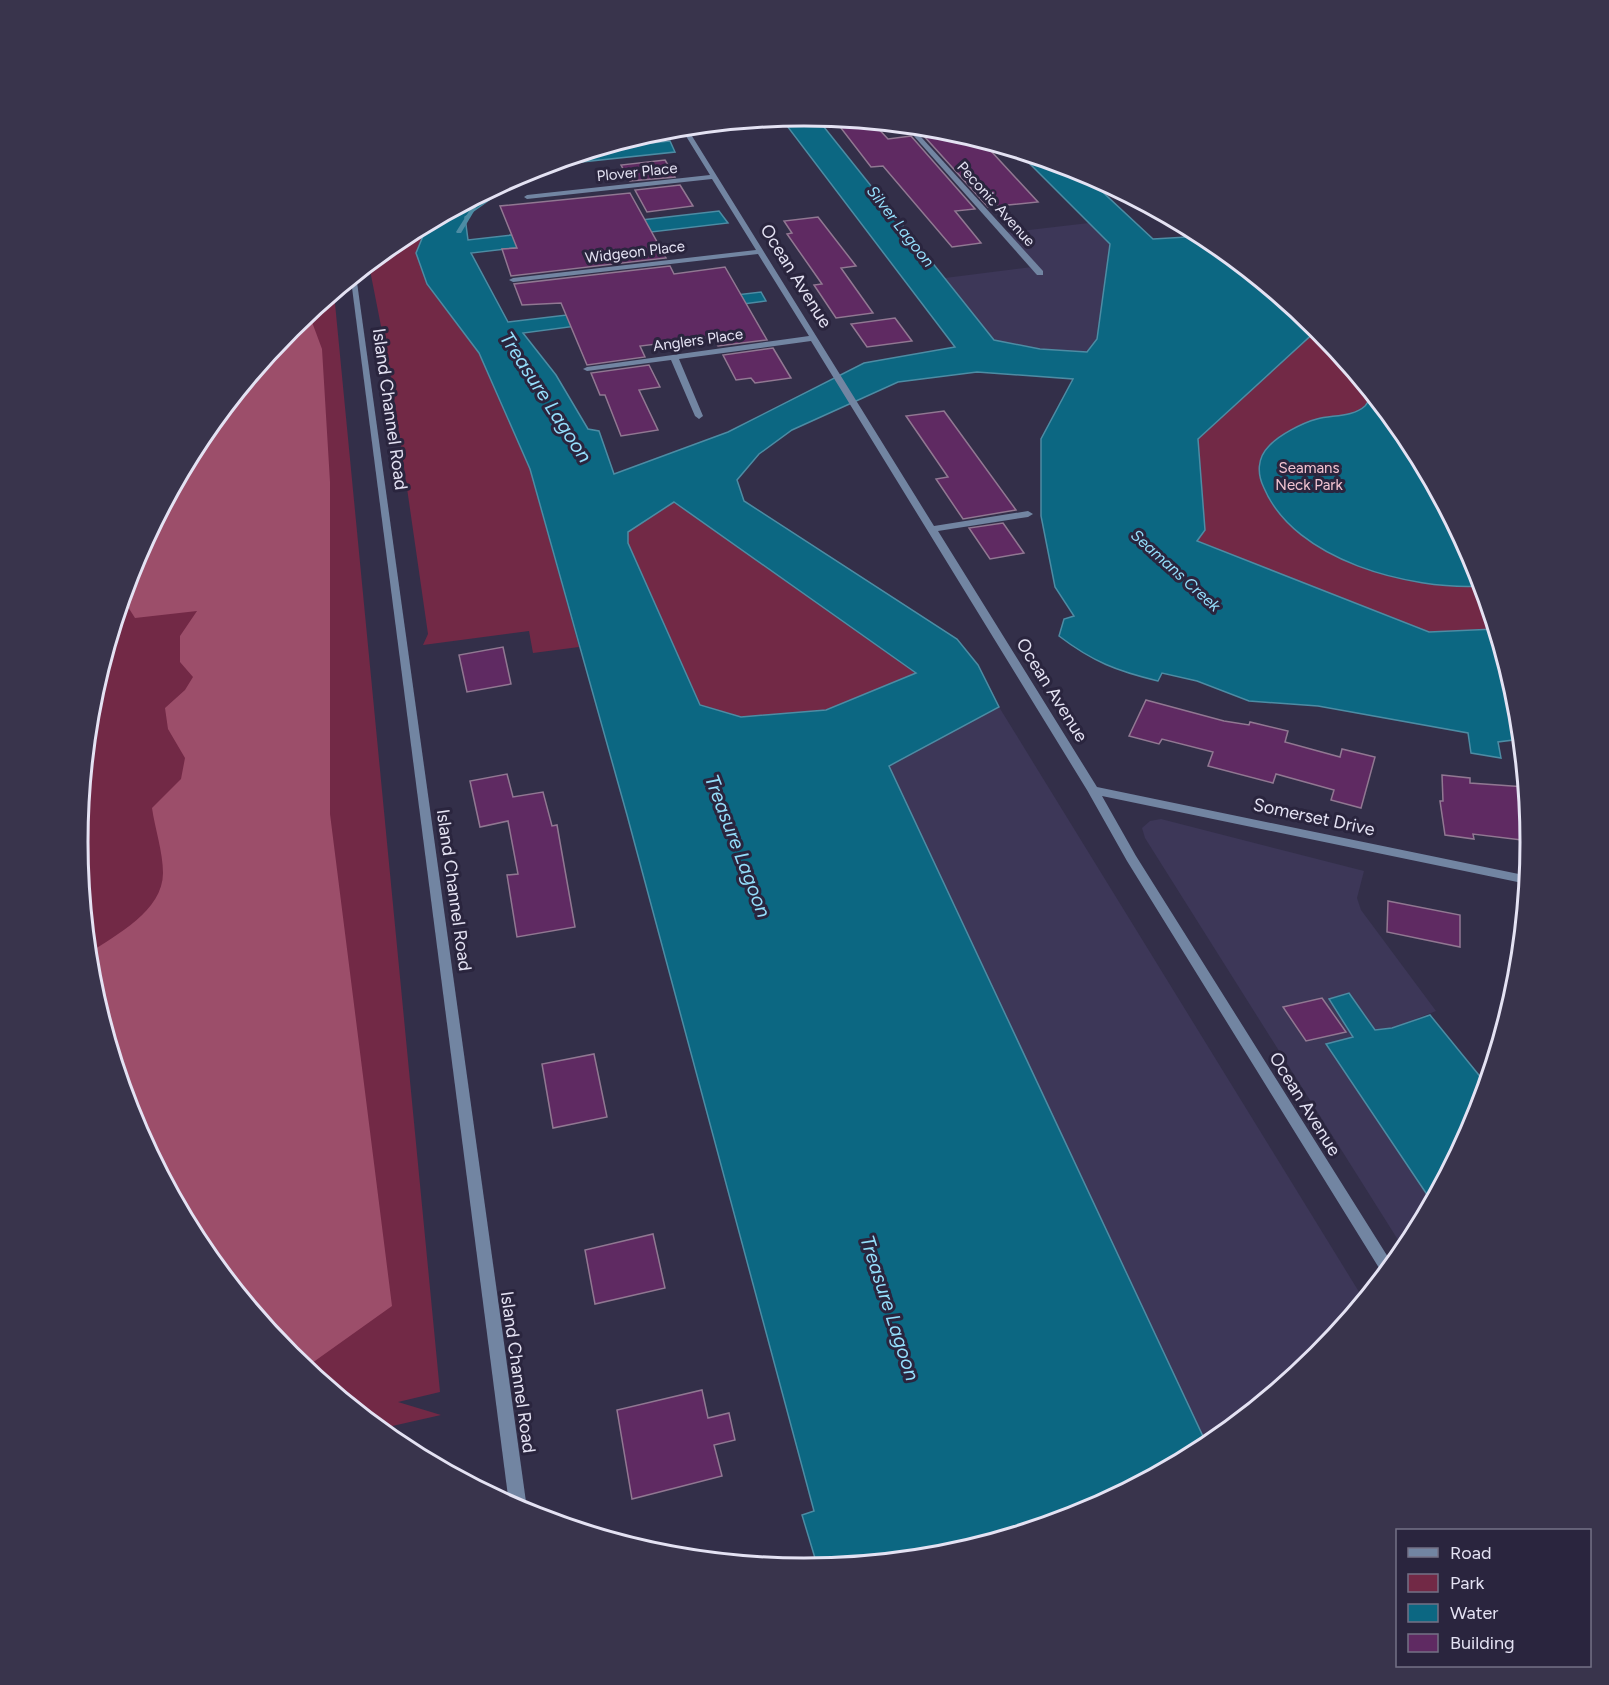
<svg xmlns="http://www.w3.org/2000/svg" width="1609" height="1685" font-family="Figtree,sans-serif">
<style>
.built{fill:#3d3758}
.green{fill:#722946}
.forest{fill:#9c4e6a}
.water{fill:#0c6782;stroke:#4d8ca4;stroke-width:1.5;fill-rule:evenodd}
.lines{fill:none;stroke-linecap:round;stroke-linejoin:round}
.stream{fill:#4d8ca4;fill-rule:evenodd}
.building{fill:#5f2a62;stroke:#917892;stroke-width:1.5}
.minor{fill:#7285a2;fill-rule:evenodd}
.labels{text-anchor:middle;stroke-width:6;stroke-linejoin:round;paint-order:stroke}
.far-street-label{font-size:15px;fill:#e4e2f3;stroke:#2a253e}
.far-park-label{font-size:15px;fill:#f1c3d1;stroke:#2a253e}
.far-water-label{font-size:16px;font-style:italic;fill:#95dffc;stroke:#2a253e}
.street-label{font-size:18px;fill:#e4e2f3;stroke:#2a253e}
.water-label{font-size:20px;font-style:italic;fill:#95dffc;stroke:#2a253e}
.rim{fill:none;stroke:#e4e2f3;stroke-width:3}
</style>
<rect width="100%" height="100%" fill="#332f49"/>
<g class="built">
<path d="M1089,223L1110,243L1097,339L1087,352L1040,349L994,340L945,278L1032,267L1002,233Z"/>
<path d="M999,707L1364,1300L1318,1356L1208,1447L888,766Z"/>
<path d="M1161,819L1364,871L1357,898L1361,910L1436,1011L1392,1028L1375,1030L1349,993L1329,999L1353,1037L1326,1044L1432,1202L1405,1251L1145,838L1142,828L1150,821Z"/>
</g>
<g class="green">
<path d="M428,224L417,253L427,284L479,353L530,469L579,647L533,653L529,631L423,645L428,634L391,377L369,265L378,261L401,238Z"/>
<path d="M334,293L440,1392L398,1402L441,1415L379,1429L291,1356L200,1246L133,1120L92,984L78,842L92,700L133,564L201,439L291,329Z"/>
<path d="M1318,329L1409,439L1476,565L1495,629L1429,632L1197,541L1205,530L1198,439Z"/>
<path d="M674,502L916,673L826,710L741,717L700,705L628,543V532Z"/>
</g>
<path class="forest" d="M309,314L322,349L330,482V814L392,1306L305,1368L291,1356L200,1246L133,1120L92,984L89,953C116,935 163,911 163,873C163,852 155,829 152,808L181,779L185,758L168,729L165,708L185,690L193,677L180,662V636L197,611L135,618L123,599L133,564L201,439L291,329Z"/>
<g class="water">
<path d="M805,116L816,117L994,340L1040,349L1087,352L1097,339L1110,244L1018,152L1080,171L1153,239L1204,236L1208,239L1318,329L1198,439L1205,530L1197,541L1429,632L1495,629L1517,701L1521,739L1498,742L1501,758L1471,753L1468,733L1318,706L1249,701L1197,681L1162,673L1158,681C1117,671 1093,662 1059,636L1064,619L1074,616L1055,587L1041,516V439L1073,379L977,372L898,382L792,430L759,454L737,480L744,501L957,639L978,665L999,707L889,766L1208,1447L1082,1514L946,1555L818,1568L802,1515L814,1511L627,815L530,469L479,353L427,284L416,253L428,224L532,170L465,217L468,240L719,211L728,223L471,253L508,322L761,292L766,301L523,333L556,375L588,429L599,431L614,474L728,432L864,363L955,347L781,118ZM674,502L916,673L826,710L741,717L700,705L628,543V532Z"/>
<path d="M670,141L675,152L544,166L602,148Z"/>
<path d="M1372,394L1409,439L1476,565L1482,586C1410,590 1295,561 1264,488C1257,474 1257,458 1269,446C1279,435 1302,423 1317,419C1332,415 1353,417 1365,406C1368,403 1370,397 1372,394Z"/>
<path d="M1349,993L1375,1030L1392,1028L1430,1015L1487,1085L1476,1121L1432,1202L1326,1044L1353,1037L1329,999Z"/>
</g>
<g class="lines">
<path class="stream" d="M485,193L461,233H457L456,232L478,197Z"/>
</g>
<g class="building">
<path d="M834,119L873,123L888,139L911,136L975,209L955,211L981,243L952,247L883,166L871,167Z"/>
<path d="M953,132L976,139L986,150H990L1038,202L988,207L923,135Z"/>
<path d="M665,160L675,177L630,181L621,165Z"/>
<path d="M680,185L693,206L647,212L635,190Z"/>
<path d="M630,193L666,258L511,276L502,249L517,248L500,206Z"/>
<path d="M818,217L856,266L841,268L873,313L836,318L814,285L822,284L787,234L792,233L784,221Z"/>
<path d="M670,266L674,274L725,267L767,340L718,346L713,337L640,346L645,357L587,365L561,303L522,305L514,284Z"/>
<path d="M895,318L912,341L867,347L851,324Z"/>
<path d="M773,348L791,378L755,383L751,378L736,380L723,355Z"/>
<path d="M649,365L660,387L639,390L658,430L621,436L605,395H600L591,373Z"/>
<path d="M944,411L1016,510L963,519L936,479L948,477L906,416Z"/>
<path d="M1003,523L1024,553L990,559L969,528Z"/>
<path d="M503,647L511,684L467,692L459,655Z"/>
<path d="M1146,700L1224,721L1249,725L1250,722L1288,731L1285,742L1340,757L1342,749L1375,757L1361,808L1331,800L1334,790L1276,774L1273,783L1208,766L1213,752L1162,739L1159,744L1129,736Z"/>
<path d="M507,774L513,797L543,792L552,826L557,825L575,927L517,937L507,875L518,874L508,821L480,827L470,781Z"/>
<path d="M1442,775L1470,778V783L1526,787L1531,841L1473,834L1474,839L1445,835L1440,801H1443Z"/>
<path d="M1388,901L1460,915V947L1387,932Z"/>
<path d="M1322,998L1346,1032L1306,1041L1283,1007Z"/>
<path d="M594,1054L607,1117L553,1128L542,1064Z"/>
<path d="M653,1234L665,1288L595,1304L585,1250Z"/>
<path d="M702,1390L708,1418L729,1413L735,1440L714,1445L722,1476L632,1499L617,1410Z"/>
</g>
<g class="lines">
<g class="minor">
<path d="M905,126L912,127L1043,271V275H1037Z"/>
<path d="M681,128H687L934,526L1028,511L1033,514L1028,517L938,531L1097,787L1528,876L1527,884L1102,796L1136,856L1393,1265L1384,1276L1127,861L1087,790L811,341L679,359L703,416L699,419L695,416L671,360L587,371L583,369L587,367L809,336L758,254L513,282L509,280L513,278L756,250L712,179L527,199L524,197L527,195L710,175Z"/>
<path d="M356,275L527,1509L525,1513L509,1504L351,280Z"/>
</g>
</g>
<g class="labels">
<g class="far-street-label">
<text transform="translate(637 172) rotate(-6)" y="5">Plover Place</text>
<text transform="translate(996 204) rotate(48)" y="5">Peconic Avenue</text>
<text transform="translate(635 252) rotate(-7)" y="5">Widgeon Place</text>
<text transform="translate(698 340) rotate(-8)" y="5">Anglers Place</text>
</g>
<g class="far-park-label">
<text x="1309" y="473">Seamans<tspan x="1309" dy="17">Neck Park</tspan></text>
</g>
<g class="far-water-label">
<text transform="translate(901 226) rotate(52)" y="6">Silver Lagoon</text>
<text transform="translate(1176 570) rotate(42)" y="6">Seamans Creek</text>
</g>
<g class="street-label">
<text transform="translate(796 276) rotate(58)" y="6">Ocean Avenue</text>
<text transform="translate(390 409) rotate(82)" y="6">Island Channel Road</text>
<text transform="translate(1052 690) rotate(58)" y="6">Ocean Avenue</text>
<text transform="translate(1314 817) rotate(12)" y="6">Somerset Drive</text>
<text transform="translate(454 890) rotate(82)" y="6">Island Channel Road</text>
<text transform="translate(1305 1104) rotate(58)" y="6">Ocean Avenue</text>
<text transform="translate(518 1372) rotate(82)" y="6">Island Channel Road</text>
</g>
<g class="water-label">
<text transform="translate(546 397) rotate(57)" y="7">Treasure Lagoon</text>
<text transform="translate(738 846) rotate(69)" y="7">Treasure Lagoon</text>
<text transform="translate(890 1308) rotate(72)" y="7">Treasure Lagoon</text>
</g>
</g>
<path d="M0 0H1609V1685H0ZM88 842a716 716 0 1 1 1432 0a716 716 0 1 1-1432 0Z" fill="#39344c" fill-rule="evenodd"/>
<path class="rim" d="M88 842a716 716 0 1 1 1432 0a716 716 0 1 1-1432 0Z"/>
<rect x="1396" y="1529" width="195" height="138" fill="#2a253e" stroke="#747186" stroke-width="1.5"/>
<rect x="1408" y="1548" width="30" height="9" fill="#7285a2" stroke="#747186" stroke-width="1.5"/>
<text x="1450" y="1559" font-size="18" fill="#e4e2f3">Road</text>
<rect x="1408" y="1574" width="30" height="18" fill="#722946" stroke="#747186" stroke-width="1.5"/>
<text x="1450" y="1589" font-size="18" fill="#e4e2f3">Park</text>
<rect x="1408" y="1604" width="30" height="18" fill="#0c6782" stroke="#747186" stroke-width="1.5"/>
<text x="1450" y="1619" font-size="18" fill="#e4e2f3">Water</text>
<rect x="1408" y="1634" width="30" height="18" fill="#5f2a62" stroke="#747186" stroke-width="1.5"/>
<text x="1450" y="1649" font-size="18" fill="#e4e2f3">Building</text>
</svg>
